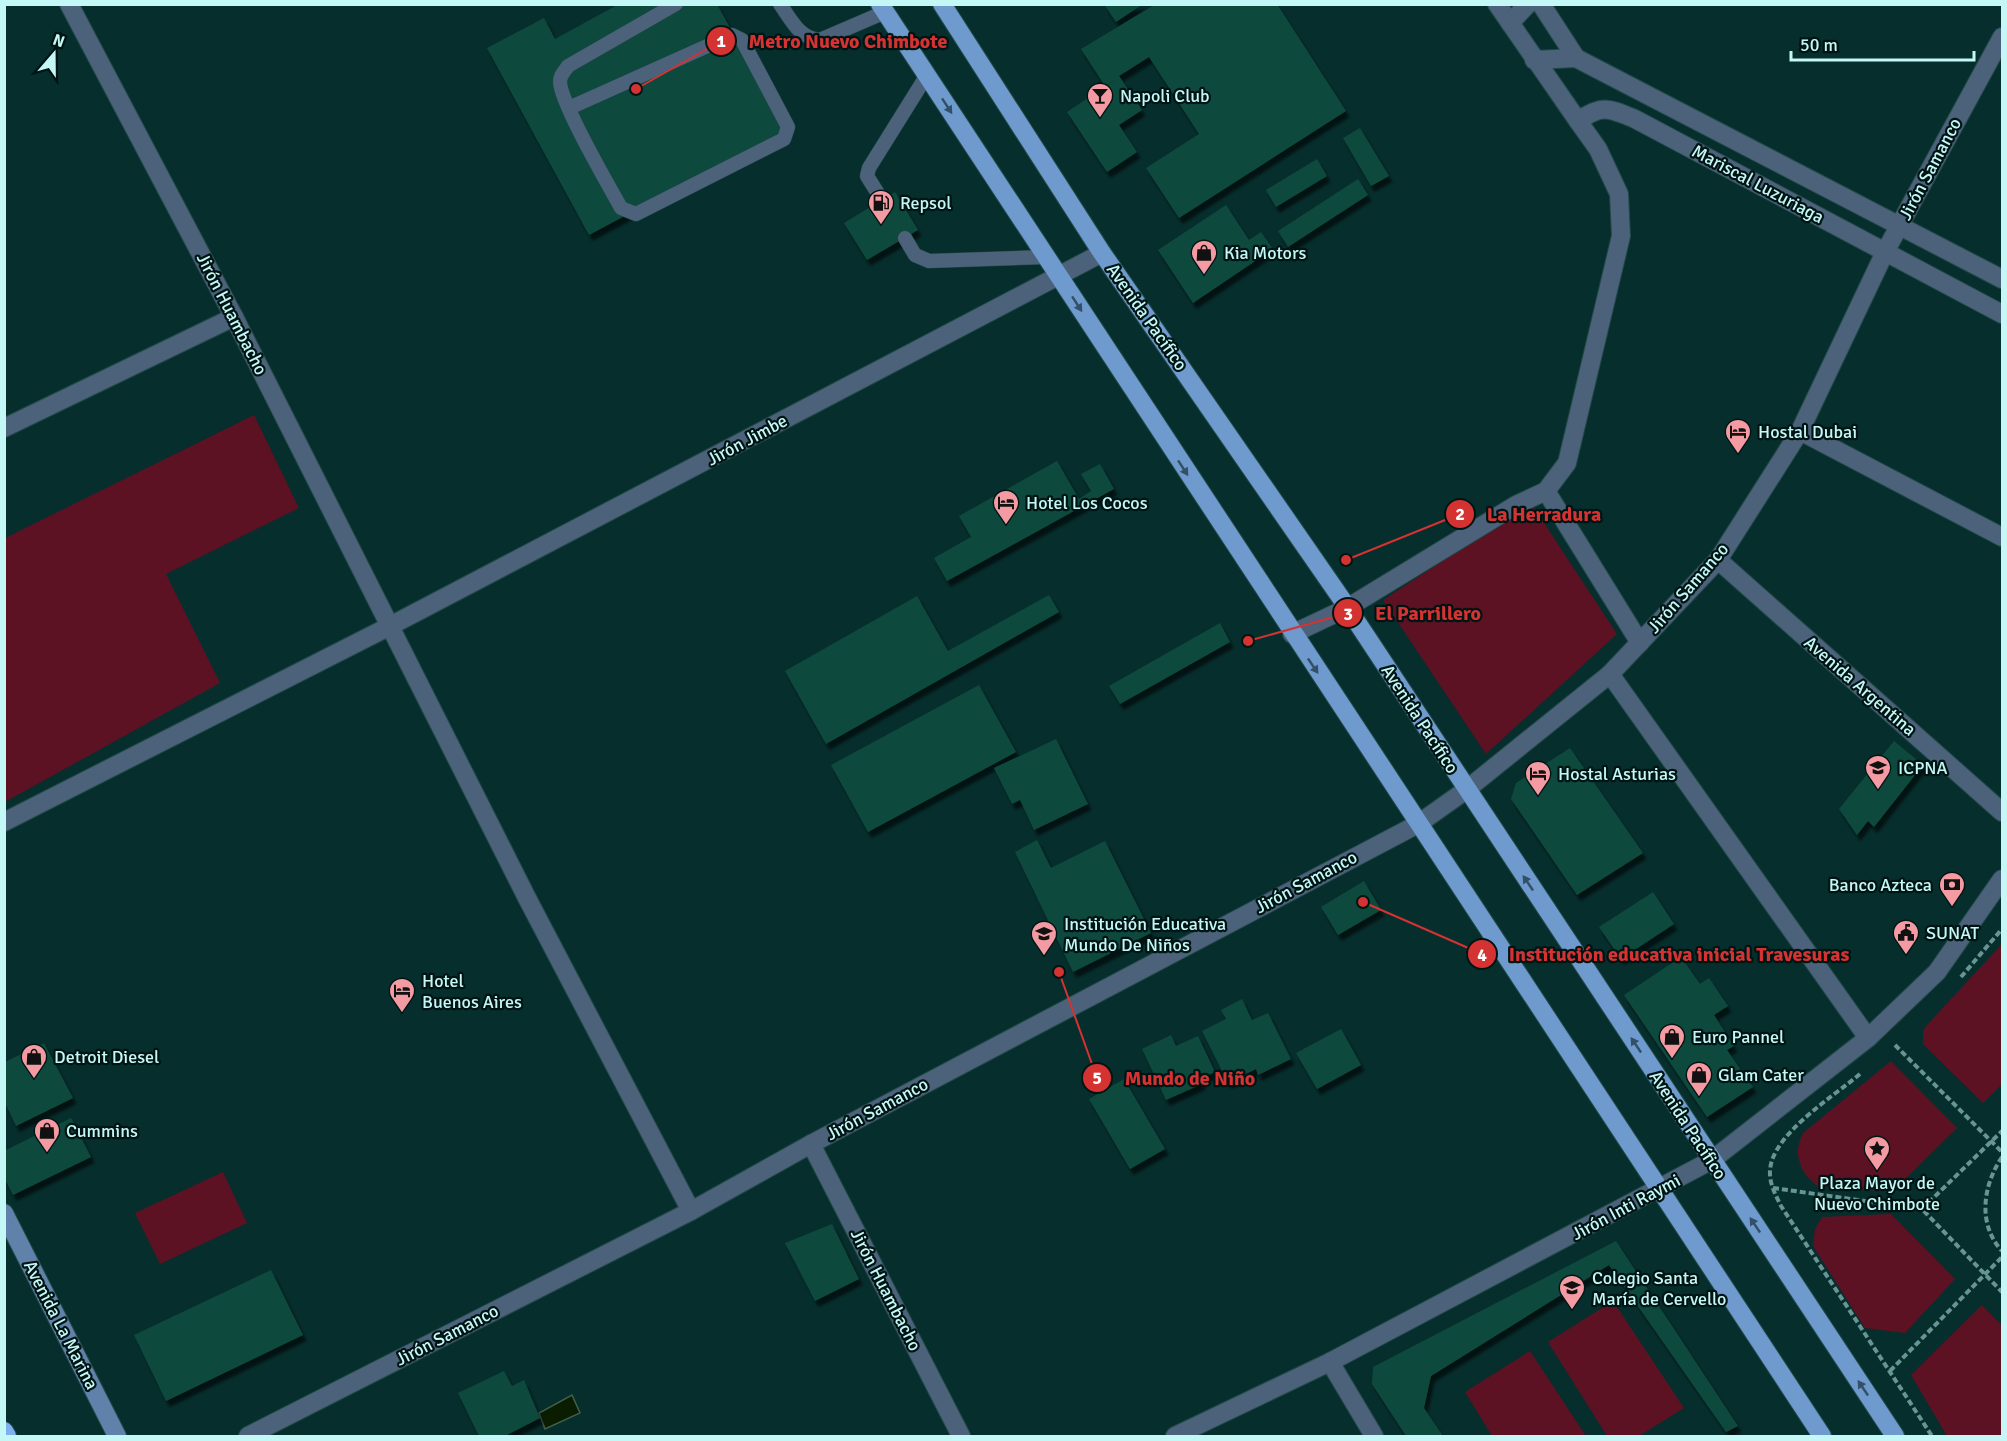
<svg xmlns="http://www.w3.org/2000/svg" width="2007" height="1441" font-family="Signika,sans-serif">
<style>
.green{fill:#5c1222}
.water{fill:#0a1d00;stroke:#425f4a;stroke-width:1.5}
.building{fill:#0e4a3c;filter:url(#shadow)}
.lines{fill:none;stroke-linecap:round;stroke-linejoin:round}
.lane-casing{stroke:#214a49;stroke-width:15}
.street-casing{stroke:#214a49;stroke-width:20}
.secondary-casing{stroke:#214a49;stroke-width:20}
.primary-casing{stroke:#214a49;stroke-width:20}
.highway-casing{stroke:#214a49;stroke-width:20}
.path{stroke:#679594;stroke-width:4;stroke-dasharray:6 3;stroke-linecap:butt}
.lane{stroke:#4c617a;stroke-width:14}
.street{stroke:#4c617a;stroke-width:18}
.secondary{stroke:#6081a9;stroke-width:18}
.primary{stroke:#6f9ace;stroke-width:18}
.highway{stroke:#7cb0ef;stroke-width:18}
.oneway{fill:#325068}
.labels{text-anchor:middle;stroke-width:4.5;stroke-linejoin:round;paint-order:stroke}
.poi-label{font-size:18px;fill:#c4f8f7;stroke:#001414;text-anchor:start}
.street-label{font-size:18px;fill:#c4f8f7;stroke:#001414}
.leader{fill:none;stroke:#d53232;stroke-width:2}
.callout-dot{fill:#d53232;stroke:#001414;stroke-width:2}
.mark-label{font-size:18px;text-anchor:middle;font-weight:bold;fill:#fff}
.callout-label{font-size:20px;text-anchor:middle;font-weight:bold;fill:#d53232;stroke:#001414;stroke-width:4.5;stroke-linejoin:round;paint-order:stroke}
</style>
<defs>
<filter id="shadow"><feDropShadow dx="3.5" dy="6" stdDeviation="1.5" flood-color="#0009"/></filter>
</defs>
<rect width="100%" height="100%" fill="#062e2d"/>
<g class="green">
<path d="M254,415L299,508L166,574L220,683L5,802V538Z"/>
<path d="M1531,503L1617,634L1486,754L1383,600Z"/>
<path d="M2002,944V1084L1983,1103L1923,1044V1031L1926,1026Z"/>
<path d="M1891,1061L1957,1128L1892,1192L1818,1186C1800,1174 1792,1153 1803,1133Z"/>
<path d="M223,1172L247,1223L160,1264L135,1213Z"/>
<path d="M1891,1214L1955,1279L1905,1333L1865,1328L1813,1246L1815,1229L1822,1217Z"/>
<path d="M1613,1301L1684,1408L1639,1436H1607L1548,1342Z"/>
<path d="M1982,1305L2002,1326V1436H1947L1911,1375Z"/>
<path d="M1530,1351L1586,1436H1492L1465,1392Z"/>
</g>
<path class="water" d="M572,1395L580,1413L545,1429L539,1413Z"/>
<g class="building">
<path d="M619,4H717L785,130L589,235L487,48L544,18L555,39Z"/>
<path d="M1104,4H1143L1116,22Z"/>
<path d="M1156,4H1277L1346,111L1179,218L1146,168L1199,134L1149,57L1119,76L1142,110L1119,125L1137,152L1107,172L1067,112L1118,78L1105,86L1081,49Z"/>
<path d="M1360,128L1389,176L1371,186L1343,138Z"/>
<path d="M1317,159L1327,176L1276,207L1266,190Z"/>
<path d="M1358,179L1368,195L1288,247L1278,231Z"/>
<path d="M895,192L918,230L867,260L844,223Z"/>
<path d="M1226,205L1249,240L1261,232L1273,249L1193,303L1158,250Z"/>
<path d="M1057,461L1079,499L1091,491L1081,474L1100,464L1114,489L947,581L934,558L971,537L959,516Z"/>
<path d="M1049,595L1059,612L826,744L785,671L917,596L948,651Z"/>
<path d="M1220,623L1230,642L1120,704L1109,686Z"/>
<path d="M979,685L1016,752L868,832L831,765Z"/>
<path d="M1056,739L1088,804L1034,830L1020,800L1012,804L994,768Z"/>
<path d="M1894,741L1923,765L1874,827L1868,821L1857,835L1839,809Z"/>
<path d="M1570,748L1643,853L1577,895L1511,799L1516,783Z"/>
<path d="M1037,840L1051,868L1105,841L1151,933L1073,972L1015,852Z"/>
<path d="M1364,881L1381,910L1338,935L1321,907Z"/>
<path d="M1653,892L1674,924L1621,959L1599,927Z"/>
<path d="M1681,957L1700,984L1709,978L1728,1006L1714,1015L1734,1046L1727,1050L1753,1087L1707,1117L1624,995Z"/>
<path d="M1242,999L1252,1020L1268,1013L1291,1059L1258,1075L1256,1069L1228,1083L1202,1031L1226,1019L1221,1010Z"/>
<path d="M1341,1029L1361,1065L1317,1089L1296,1053Z"/>
<path d="M1171,1035L1176,1046L1198,1036L1215,1072L1200,1079L1202,1084L1166,1100L1142,1049Z"/>
<path d="M44,1043L73,1098L16,1126L5,1103V1062Z"/>
<path d="M1124,1079L1165,1149L1130,1169L1089,1099Z"/>
<path d="M71,1118L91,1157L13,1195L4,1177V1151Z"/>
<path d="M832,1224L859,1279L815,1301L785,1243Z"/>
<path d="M1616,1241L1738,1426L1726,1432L1609,1265L1431,1376L1424,1408L1443,1436H1406L1372,1384L1373,1367Z"/>
<path d="M271,1270L303,1335L166,1401L134,1335Z"/>
<path d="M504,1371L512,1386L524,1380L540,1418L505,1436H479L458,1393Z"/>
</g>
<g class="lines">
<defs>
<g id="lane">
<path d="M780,4C792,21 799,38 820,40L885,12"/>
<path d="M569,108L732,35L742,40L788,127L784,139L636,214L621,208C608,184 561,104 560,82C560,75 564,72 568,66L676,4"/>
<path d="M882,200L867,176L869,168L927,75"/>
<path d="M905,238L915,255L929,261L1046,257"/>
</g>
<g id="street">
<path d="M69,4L234,317L527,898L691,1211"/>
<path d="M1497,4L1578,121C1602,104 1609,108 1635,119L2002,314"/>
<path d="M1541,4L1576,58"/>
<path d="M1510,23L1528,4"/>
<path d="M1534,60L1576,58L2002,279"/>
<path d="M4,428L234,317"/>
<path d="M1800,431L2002,537"/>
<path d="M1546,491L1640,643"/>
<path d="M1718,560L2002,812"/>
<path d="M1292,634L1347,608L1516,505L1546,491L1567,463L1621,236L1619,194L1598,149L1578,121"/>
<path d="M1610,674L1868,1038"/>
<path d="M4,822L390,626L1102,253"/>
<path d="M811,1144L961,1436"/>
<path d="M1330,1362L1374,1436"/>
<path d="M248,1436L691,1211L811,1144L1418,824L1466,790L1610,674L1718,560L1800,431L1885,252L2002,37"/>
<path d="M1175,1436L1330,1362L1712,1160L1868,1038L1937,972L2002,879"/>
</g>
<path id="secondary" d="M4,1213L117,1436"/>
<g id="primary">
<path d="M880,4L1822,1436"/>
<path d="M942,4L1102,253L1343,601L1895,1436"/>
</g>
<path id="highway" d="M4,1431L7,1436"/>
</defs>
<use href="#lane" class="lane-casing"/>
<use href="#street" class="street-casing"/>
<use href="#secondary" class="secondary-casing"/>
<use href="#primary" class="primary-casing"/>
<use href="#highway" class="highway-casing"/>
<g class="path">
<path d="M1961,977L2002,929"/>
<path d="M1895,1045L2002,1152"/>
<path d="M1860,1074C1834,1096 1771,1135 1770,1171C1769,1183 1776,1196 1781,1206L1932,1436"/>
<path d="M2002,1157C1983,1185 1977,1224 2002,1251"/>
<path d="M1773,1188L1922,1209L2002,1292"/>
<path d="M1922,1209L2002,1131"/>
<path d="M1890,1371L2002,1257"/>
</g>
<use href="#lane" class="lane"/>
<use href="#street" class="street"/>
<use href="#secondary" class="secondary"/>
<use href="#primary" class="primary"/>
<use href="#highway" class="highway"/>
</g>
<defs><path id="oneway-solid" d="M-6-.8H1V-3.2L6.5 0L1 3.2V.8H-6Z" transform="scale(1.5)"/></defs>
<g class="oneway">
<use href="#oneway-solid" transform="translate(947 106) rotate(57)"/>
<use href="#oneway-solid" transform="translate(1077 304) rotate(57)"/>
<use href="#oneway-solid" transform="translate(1183 468) rotate(57)"/>
<use href="#oneway-solid" transform="translate(1313 666) rotate(56)"/>
<use href="#oneway-solid" transform="translate(1528 883) rotate(-124)"/>
<use href="#oneway-solid" transform="translate(1636 1045) rotate(-124)"/>
<use href="#oneway-solid" transform="translate(1755 1225) rotate(-124)"/>
<use href="#oneway-solid" transform="translate(1863 1388) rotate(-124)"/>
</g>
<defs>
<symbol id="bar-pin" viewBox="-11 -11 22 30"><path d="M0 17L-7.5 6A9.5 9.5 0 1 1 7.5 6Z" fill="#f49aa3" stroke="#001414"/><path d="M-6-5H6L.8 .8V4.5H3.5V6h-7V4.5H-.8V.8Z" fill="#111"/></symbol>
<symbol id="fuel-pin" viewBox="-11 -11 22 30"><path d="M0 17L-7.5 6A9.5 9.5 0 1 1 7.5 6Z" fill="#f49aa3" stroke="#001414"/><path d="M-5.5-6h7V0h2V4h1.3V-2.5L3-4.5l.8-.8L6-3V5H2.5V1h-1V6h-7ZM-4.2-4.7v3.2H.2V-4.7Z" fill="#111"/></symbol>
<symbol id="shop-pin" viewBox="-11 -11 22 30"><path d="M0 17L-7.5 6A9.5 9.5 0 1 1 7.5 6Z" fill="#f49aa3" stroke="#001414"/><path d="M-5-2.5h2.3a2.7 3.5 0 0 1 5.4 0H5L5.5 6h-11ZM-1.5-2.5h3a1.5 2.3 0 0 0-3 0Z" fill="#111"/></symbol>
<symbol id="hotel-pin" viewBox="-11 -11 22 30"><path d="M0 17L-7.5 6A9.5 9.5 0 1 1 7.5 6Z" fill="#f49aa3" stroke="#001414"/><path d="M-6-4.5h1.5V1H6V5H4.5V3h-9V5H-6ZM-4 0a1.8 1.8 0 1 1 3.6 0ZM.5 0V-2.5h3Q6-2.5 6 0Z" fill="#111"/></symbol>
<symbol id="university-pin" viewBox="-11 -11 22 30"><path d="M0 17L-7.5 6A9.5 9.5 0 1 1 7.5 6Z" fill="#f49aa3" stroke="#001414"/><path d="M0-5L7-2L0 1L-7-2ZM-4 1L0 2.5L4 1V4Q0 6-4 4Z" fill="#111"/></symbol>
<symbol id="bank-pin" viewBox="-11 -11 22 30"><path d="M0 17L-7.5 6A9.5 9.5 0 1 1 7.5 6Z" fill="#f49aa3" stroke="#001414"/><path d="M-6-4H6V4H-6ZM0-2.3a2.3 2.3 0 1 0 0 4.6a2.3 2.3 0 1 0 0-4.6Z" fill="#111"/></symbol>
<symbol id="civic-pin" viewBox="-11 -11 22 30"><path d="M0 17L-7.5 6A9.5 9.5 0 1 1 7.5 6Z" fill="#f49aa3" stroke="#001414"/><path d="M-.6-6.5H3V-4.5H.6V-3L4-1V1h2V6H-6V1h2V-1L-.6-3ZM-1.2 2.5V6h2.4V2.5Z" fill="#111"/></symbol>
<symbol id="school-pin" viewBox="-11 -11 22 30"><path d="M0 17L-7.5 6A9.5 9.5 0 1 1 7.5 6Z" fill="#f49aa3" stroke="#001414"/><path d="M0-5L7-2L0 1L-7-2ZM-4 1L0 2.5L4 1V4Q0 6-4 4Z" fill="#111"/></symbol>
<symbol id="sight-pin" viewBox="-11 -11 22 30"><path d="M0 17L-7.5 6A9.5 9.5 0 1 1 7.5 6Z" fill="#f49aa3" stroke="#001414"/><path d="M0-6L1.8-2.2L6-1.7L2.9 1.2L3.7 5.4L0 3.3L-3.7 5.4L-2.9 1.2L-6-1.7L-1.8-2.2Z" fill="#111"/></symbol>
</defs>
<g fill-rule="evenodd">
<use href="#bar-pin" x="1085" y="81" width="30" height="40"/>
<use href="#fuel-pin" x="866" y="188" width="30" height="40"/>
<use href="#shop-pin" x="1189" y="238" width="30" height="40"/>
<use href="#hotel-pin" x="1723" y="417" width="30" height="40"/>
<use href="#hotel-pin" x="991" y="488" width="30" height="40"/>
<use href="#university-pin" x="1863" y="753" width="30" height="40"/>
<use href="#hotel-pin" x="1523" y="759" width="30" height="40"/>
<use href="#bank-pin" x="1937" y="870" width="30" height="40"/>
<use href="#civic-pin" x="1891" y="918" width="30" height="40"/>
<use href="#school-pin" x="1029" y="919" width="30" height="40"/>
<use href="#hotel-pin" x="387" y="976" width="30" height="40"/>
<use href="#shop-pin" x="1657" y="1022" width="30" height="40"/>
<use href="#shop-pin" x="19" y="1042" width="30" height="40"/>
<use href="#shop-pin" x="1684" y="1060" width="30" height="40"/>
<use href="#shop-pin" x="32" y="1116" width="30" height="40"/>
<use href="#sight-pin" x="1862" y="1134" width="30" height="40"/>
<use href="#university-pin" x="1557" y="1273" width="30" height="40"/>
</g>
<g class="labels">
<g class="poi-label">
<text x="1120" y="102">Napoli Club</text>
<text x="900" y="209">Repsol</text>
<text x="1224" y="259">Kia Motors</text>
<text x="1758" y="438">Hostal Dubai</text>
<text x="1026" y="509">Hotel Los Cocos</text>
<text x="1898" y="774">ICPNA</text>
<text x="1558" y="780">Hostal Asturias</text>
<text x="1932" y="891" text-anchor="end">Banco Azteca</text>
<text x="1064" y="930">Institución Educativa<tspan x="1064" dy="21">Mundo De Niños</tspan></text>
<text x="1926" y="939">SUNAT</text>
<text x="422" y="987">Hotel<tspan x="422" dy="21">Buenos Aires</tspan></text>
<text x="1692" y="1043">Euro Pannel</text>
<text x="54" y="1063">Detroit Diesel</text>
<text x="1718" y="1081">Glam Cater</text>
<text x="66" y="1137">Cummins</text>
<text x="1877" y="1189" text-anchor="middle">Plaza Mayor de<tspan x="1877" dy="21">Nuevo Chimbote</tspan></text>
<text x="1592" y="1284">Colegio Santa<tspan x="1592" dy="21">María de Cervello</tspan></text>
</g>
<g class="street-label">
<text transform="translate(1930 169) rotate(-62)" y="6">Jirón Samanco</text>
<text transform="translate(1758 184) rotate(28)" y="6">Mariscal Luzuriaga</text>
<text transform="translate(232 314) rotate(63)" y="6">Jirón Huambacho</text>
<text transform="translate(1147 317) rotate(55)" y="6">Avenida Pacífico</text>
<text transform="translate(747 440) rotate(-28)" y="6">Jirón Jimbe</text>
<text transform="translate(1688 588) rotate(-49)" y="6">Jirón Samanco</text>
<text transform="translate(1860 686) rotate(41)" y="6">Avenida Argentina</text>
<text transform="translate(1420 719) rotate(57)" y="6">Avenida Pacífico</text>
<text transform="translate(1306 882) rotate(-28)" y="6">Jirón Samanco</text>
<text transform="translate(877 1109) rotate(-28)" y="6">Jirón Samanco</text>
<text transform="translate(1688 1125) rotate(57)" y="6">Avenida Pacífico</text>
<text transform="translate(1626 1207) rotate(-28)" y="6">Jirón Inti Raymi</text>
<text transform="translate(886 1290) rotate(63)" y="6">Jirón Huambacho</text>
<text transform="translate(61 1325) rotate(63)" y="6">Avenida La Marina</text>
<text transform="translate(447 1335) rotate(-27)" y="6">Jirón Samanco</text>
</g>
</g>
<path class="leader" d="M636 89L721 41M1346 560L1460 514M1248 641L1348 613M1363 902L1482 954M1059 972L1097 1078"/>
<g class="callout-dot">
<circle cx="636" cy="89" r="6"/>
<circle cx="1346" cy="560" r="6"/>
<circle cx="1248" cy="641" r="6"/>
<circle cx="1363" cy="902" r="6"/>
<circle cx="1059" cy="972" r="6"/>
<circle cx="721" cy="41" r="15"/>
<circle cx="1460" cy="514" r="15"/>
<circle cx="1348" cy="613" r="15"/>
<circle cx="1482" cy="954" r="15"/>
<circle cx="1097" cy="1078" r="15"/>
</g>
<g class="mark-label">
<text x="721" y="47">1</text>
<text x="1460" y="520">2</text>
<text x="1348" y="620">3</text>
<text x="1482" y="961">4</text>
<text x="1097" y="1084">5</text>
</g>
<g class="callout-label">
<text x="848" y="48">Metro Nuevo Chimbote</text>
<text x="1544" y="521">La Herradura</text>
<text x="1428" y="620">El Parrillero</text>
<text x="1679" y="961">Institución educativa inicial Travesuras</text>
<text x="1190" y="1085">Mundo de Niño</text>
</g>
<rect width="2007" height="1441" fill="none" stroke="#c4f8f7" stroke-width="12"/>
<g transform="translate(54 54) rotate(20)" stroke="#001414" stroke-width="4.5" paint-order="stroke">
<path d="M0-4.5L10 22L0 15L-10 22Z" fill="#c4f8f7"/>
<text y="-9" font-size="16" font-weight="bold" text-anchor="middle" fill="#c4f8f7">N</text>
</g>
<path d="M1791 51v9h183v-9" fill="none" stroke="#c4f8f7" stroke-width="3"/>
<text x="1800" y="51" font-size="18" fill="#c4f8f7" stroke="#001414" stroke-width="4.5" paint-order="stroke">50 m</text>
</svg>
